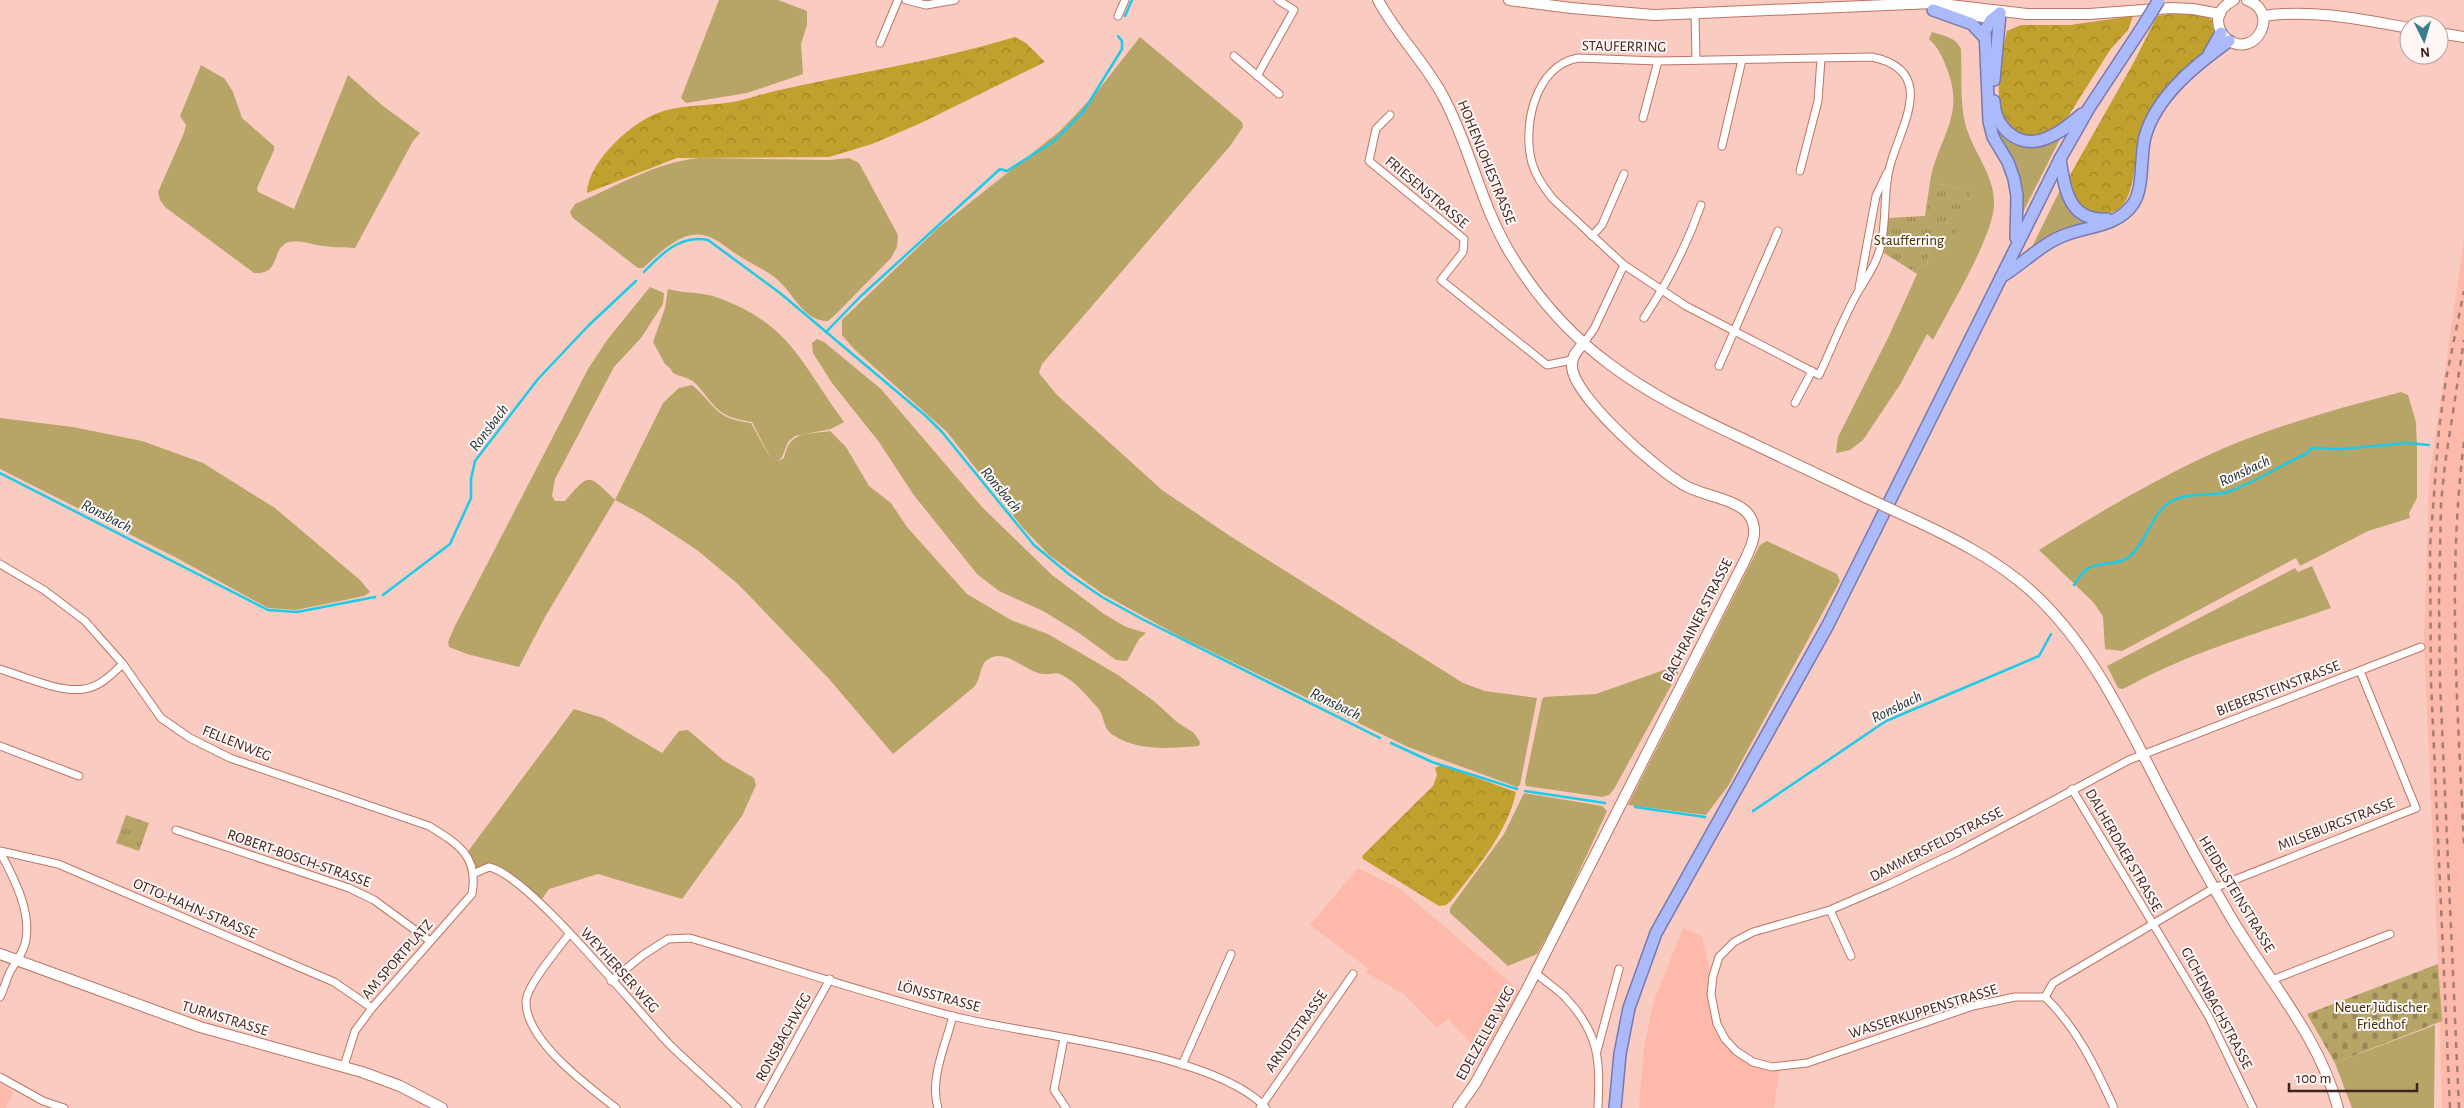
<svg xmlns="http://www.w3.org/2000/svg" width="2464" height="1108" font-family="'Alegreya Sans',sans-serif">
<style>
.built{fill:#fdb9a9}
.green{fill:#b7a568}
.forest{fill:url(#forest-crowns)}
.cemetery{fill:url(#cemetery-stones)}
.park{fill:url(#park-tufts)}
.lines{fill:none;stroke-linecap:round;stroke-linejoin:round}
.stream{stroke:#1dcbe9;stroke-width:2.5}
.minor-casing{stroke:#bc7565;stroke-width:9}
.secondary-casing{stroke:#bc7565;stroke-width:12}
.trunk-casing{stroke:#7879ad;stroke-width:14}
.minor{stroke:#fff;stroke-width:7}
.secondary{stroke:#fff;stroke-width:10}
.trunk{stroke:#abbafb;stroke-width:11}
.rail{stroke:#a57e76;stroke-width:2.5;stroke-dasharray:6 6;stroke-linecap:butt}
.secondary-bridge-casing{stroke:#bc7565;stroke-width:12;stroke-linecap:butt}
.trunk-bridge-casing{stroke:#7879ad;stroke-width:14;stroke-linecap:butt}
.secondary-bridge{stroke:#fff;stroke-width:10}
.trunk-bridge{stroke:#abbafb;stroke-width:11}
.labels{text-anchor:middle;stroke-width:4;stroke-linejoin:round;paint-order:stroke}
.street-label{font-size:15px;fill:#40231d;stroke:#fff7f5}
.park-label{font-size:15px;fill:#3c2f00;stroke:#fff7f5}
.water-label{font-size:16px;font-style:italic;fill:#183137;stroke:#fff7f5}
</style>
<defs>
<pattern id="forest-crowns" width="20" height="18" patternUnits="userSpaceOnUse" patternTransform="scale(1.25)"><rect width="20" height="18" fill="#c0a12e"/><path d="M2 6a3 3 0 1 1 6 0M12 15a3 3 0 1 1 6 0" fill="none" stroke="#9d8327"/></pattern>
<pattern id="cemetery-stones" width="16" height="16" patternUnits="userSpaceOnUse" patternTransform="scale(1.25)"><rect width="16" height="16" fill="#b7a568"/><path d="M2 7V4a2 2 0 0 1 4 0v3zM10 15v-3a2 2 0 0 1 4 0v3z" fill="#968655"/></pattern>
<pattern id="park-tufts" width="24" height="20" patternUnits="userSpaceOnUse" patternTransform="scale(1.25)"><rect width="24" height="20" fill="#b7a568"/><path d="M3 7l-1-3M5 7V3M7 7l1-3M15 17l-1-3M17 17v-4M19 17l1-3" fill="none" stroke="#968655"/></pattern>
</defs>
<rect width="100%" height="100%" fill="#facbc0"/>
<g class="built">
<path d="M2464,239V1108H2442L2438,964L2424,643L2429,480Z"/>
<path d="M1358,868L1400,889L1520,991L1484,1056L1448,1019L1437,1028L1405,995L1366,972L1368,968L1310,925Z"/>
<path d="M1683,928L1702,936L1721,1023L1736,1047L1759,1061L1780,1064L1774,1108H1639L1644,1047L1654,1001Z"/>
<path d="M0,1084L13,1092L6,1108H0Z"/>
</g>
<g class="green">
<path d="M719,0H778L807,11V25L801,44L803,74L747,93L686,103L681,98Z"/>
<path d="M1932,32C1944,36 1956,37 1961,49C1962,71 1960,96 1964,118C1969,148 1995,173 1994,204C1994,235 1949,309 1933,340L1927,334L1901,383L1863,440L1850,450L1836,453L1838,437L1889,336L1917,274L1911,270L1927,265L1932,240L1970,191L1930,182C1937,139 1966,117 1947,69C1943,58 1938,47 1929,39Z"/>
<path d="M1140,37L1242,122L1243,127L1230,146L1042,364L1039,373L1057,395L1162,490L1230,536L1463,683L1485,691L1537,698L1520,785L1517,787L1408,747L1179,636L1103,594L1049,555L1023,528L947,432L854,349L842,335V320L938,228L1060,131L1096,93Z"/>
<path d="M201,65L225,79L233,92L242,118L274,146V150L257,188L258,192L294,209L348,75L383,106L420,133L413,141L355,248C345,247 334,248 324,246C313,245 299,239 289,242C270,248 282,275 254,273L165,207L160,200L158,192L184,133L186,125L180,116Z"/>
<path d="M1993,124L2001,135L2019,145L2062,135L2021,216L2019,175Z"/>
<path d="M699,158L830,160L849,158L859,163L898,235L897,247L891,258L836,314L828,321C807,322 795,298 782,284C771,272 755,266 741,257C731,251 722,243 712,238C685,225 661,252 643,268H638L573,218L570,212L575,204C615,187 656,162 699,158Z"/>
<path d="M2060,190C2068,213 2075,217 2098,223L2030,251Z"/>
<path d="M650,287L664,293L663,304L641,338L614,367L555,479L552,496L555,501H565C591,471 588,475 615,500L663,403L679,388L692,385C717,406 713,418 751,423L773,463L752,422C715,416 718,408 695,383C689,377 680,377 673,373L670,368L665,364L653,342L665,308L668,289C682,293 698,292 713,296C790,322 800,362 844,422L831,429L795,436L788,442L782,457L778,461L784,458C790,430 806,435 830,431L846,447L869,486L891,503L907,527L967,594L1011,620L1048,634L1118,675L1155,702L1177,722L1194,733L1200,742L1199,746C1171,748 1138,752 1113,735C1102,728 1105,714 1096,706C1087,696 1075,681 1062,675C1055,671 1051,675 1044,674C1026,673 1005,646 987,660C979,666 981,680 974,687L893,754L830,680L739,585L697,550L642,514L615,500L545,617L519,667L467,654L449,647L448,642L454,628L588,369L607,340Z"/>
<path d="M817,339L824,342L881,389L982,507L1052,575L1104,614L1126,627L1146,633L1139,639L1127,661L1116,660L1079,633L1043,611L999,591L977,574L913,494L879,442L832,383L813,353L812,343Z"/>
<path d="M2401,392L2408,395L2416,422L2417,448V498L2409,513L2410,518L2368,531L2300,566L2296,558L2122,651L2105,649L2103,616L2093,602L2039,550C2092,517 2145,485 2202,458C2265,428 2333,410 2401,392Z"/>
<path d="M0,418L73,427L142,441L203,463L275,508L360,580L370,592L364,596L296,610L268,608L175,557L0,469Z"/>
<path d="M1767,541L1837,574L1840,581L1728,786L1706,815L1628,805L1760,545Z"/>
<path d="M2312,566L2331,608C2262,632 2187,653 2123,689L2118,688L2107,666L2295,568L2298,572Z"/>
<path d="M1678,665L1680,668L1678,673L1614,789L1609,795L1602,797L1526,786L1525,782L1542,700L1544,697L1596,694Z"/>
<path d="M574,709L603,718L662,753L679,731L688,730L723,760L754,778L756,785L742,816L682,899L598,874L549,889L539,903L497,869L475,873L466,854Z"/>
<path d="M1524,793L1602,806L1607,811L1559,915L1537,954L1508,966L1450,913V908L1504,834Z"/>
<path d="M2435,1025L2434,1108H2352L2335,1063Z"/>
</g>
<g class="forest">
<path d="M2176,13C2188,13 2214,12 2216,28C2218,47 2170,83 2159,98C2149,110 2142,128 2139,143C2131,179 2136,228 2082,210L2069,186L2070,175L2134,62L2157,16Z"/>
<path d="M2133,16L2128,30L2110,50L2064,123C2056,130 2044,135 2032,136C1984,139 2000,59 2007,31L2021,25H2070Z"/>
<path d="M1015,37L1026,43L1045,62L921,123L872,144L829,157L677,158L587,193C588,164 624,130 649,117C675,103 710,107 738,101C751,98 762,94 775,91C855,73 936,61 1015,37Z"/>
<path d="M1441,765L1516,792C1508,832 1476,869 1451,901L1446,905L1439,906L1363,859L1362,856L1433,786L1437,775L1435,768Z"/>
</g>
<path class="cemetery" d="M2438,964L2442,1021L2335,1063L2307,1014Z"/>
<g class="park">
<path d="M1930,182L1971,191L1951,245L1932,240L1927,265L1911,270L1884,253L1888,218L1925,216Z"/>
<path d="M126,815L149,823L139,851L116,843Z"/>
</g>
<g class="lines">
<g class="stream">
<path d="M1125,16L1132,0"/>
<path d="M644,272C661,254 681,234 708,240L780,293L927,417L942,432L1034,545L1070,575L1102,597L1142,619L1380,738"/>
<path d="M826,332L860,297L1000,169L1007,171L1054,141L1083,112L1122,49V41L1118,36"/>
<path d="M0,473L268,610L297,612L375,597"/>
<path d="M2074,585C2078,579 2082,571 2089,568C2101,561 2117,566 2129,557C2147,542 2151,514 2170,502C2188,491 2211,498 2230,491C2256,482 2280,465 2306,454L2312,448L2343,449L2406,443L2429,445"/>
<path d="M383,595L450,544L471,498V479L475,461L538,379L589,325L636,281"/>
<path d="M1391,743L1432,762L1517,789"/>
<path d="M1525,791L1605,803"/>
<path d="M1635,807L1705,817"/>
<path d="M1753,811L1886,721L2039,656L2051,634"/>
</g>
<defs>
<g id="minor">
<path d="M906,0L926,5L955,0"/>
<path d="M1695,14L1696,60"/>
<path d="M1118,16L1125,0"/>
<path d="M880,43L898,0"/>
<path d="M1234,56L1279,94"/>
<path d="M1872,57C1939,71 1900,127 1890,166C1883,191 1887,219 1881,245C1877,263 1867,277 1858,292C1843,318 1832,348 1819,375L1686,306L1624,265L1553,199C1544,188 1536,177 1532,163C1522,126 1535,66 1578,58L1658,61Z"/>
<path d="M1257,76L1294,10L1278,0"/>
<path d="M1390,115L1376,129L1369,161L1464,239L1463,252L1441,280L1547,365L1572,360"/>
<path d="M1643,118L1658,61"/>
<path d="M1722,146L1742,60"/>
<path d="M1800,171L1818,101L1821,59"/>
<path d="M1592,236L1602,225L1624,174"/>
<path d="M1859,288L1876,196L1887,173"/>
<path d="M1644,318C1668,282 1687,245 1701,205"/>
<path d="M1583,344L1594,329L1624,265"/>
<path d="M1719,366L1778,231"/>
<path d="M1795,403L1812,371"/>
<path d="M0,564L44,590L85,621L123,664L161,718L190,738L230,758L429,826C458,844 479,856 472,894L372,1008L355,1031L344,1066"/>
<path d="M0,669C22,676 61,693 84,689C100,687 112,674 123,664"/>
<path d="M0,746L79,776"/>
<path d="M2072,789L2209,1017L2253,1108"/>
<path d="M176,830L349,888L374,900L430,941"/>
<path d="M0,851L58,864L334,982L372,1008"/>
<path d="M0,852C14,878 33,914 25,944C22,955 15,962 10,972C6,980 4,989 0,997"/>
<path d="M475,873L489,867C529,875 636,1010 671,1046C693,1067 716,1087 738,1108"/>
<path d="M1830,910L1851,956"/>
<path d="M569,934C559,948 526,986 526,1002C526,1041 588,1086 616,1108"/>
<path d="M1535,972C1544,981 1556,988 1565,997C1600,1034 1600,1060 1598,1108"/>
<path d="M2272,980L2390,934"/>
<path d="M611,981L643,955L668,939L690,938C778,964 864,993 952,1016C1030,1036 1214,1051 1266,1108"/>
<path d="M2045,997H2015L1973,1006L1807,1063L1772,1067L1753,1062L1736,1051L1725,1039L1717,1024L1711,994L1713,976L1719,957L1734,942L1753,932L1830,910L1888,885L1959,851L2129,760L2421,647"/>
<path d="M2045,997L2053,983L2214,888L2416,808L2360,671"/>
<path d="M2045,997C2077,1028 2096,1068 2114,1108"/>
<path d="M1064,1038L1054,1090L1066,1108"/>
<path d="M1597,1051L1619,969"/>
<path d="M1182,1065L1231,954"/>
<path d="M0,1077L43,1101L64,1108"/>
<path d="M759,1108L830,979"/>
<path d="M938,1108C929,1079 946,1044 953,1016"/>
<path d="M1260,1108L1353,974"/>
</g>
<g id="secondary">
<path d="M1378,0C1397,36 1427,64 1445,100C1471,150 1481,205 1510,253C1568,350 1642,392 1741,438C1783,458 1825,478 1867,498"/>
<path d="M1509,0L1571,8L1654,15L1933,3L2027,14H2089L2171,8L2193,9L2220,14"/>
<path d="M2234,0C2226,4 2219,10 2218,20C2218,28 2222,36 2228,40C2256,59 2281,12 2247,0"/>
<path d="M1947,12L1984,17L1999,13"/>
<path d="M2263,16C2313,9 2360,19 2409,28"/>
<path d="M2439,33L2464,37"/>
<path d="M1910,518C1953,538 1995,559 2030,590C2090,644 2124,718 2160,788C2182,831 2205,873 2229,914C2266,978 2319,1035 2338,1108"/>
<path d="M0,954L200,1027L362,1072L400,1086L442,1108"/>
<path d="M1458,1108L1475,1084L1526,991L1744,562C1751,547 1760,531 1749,515C1738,499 1702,496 1684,485C1657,470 1574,397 1572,367C1571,357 1577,351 1583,344"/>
</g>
<g id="trunk">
<path d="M1933,10L1972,24L1985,38"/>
<path d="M2000,13L1991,20L1985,31L1989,121L1993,137L2008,162L2014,179L2017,196L2016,238"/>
<path d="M2209,54L2221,33"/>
<path d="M1994,80L2000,13"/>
<path d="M1994,101C1995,129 2020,150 2047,138C2061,133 2071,123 2082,114"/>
<path d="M2060,159C2065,189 2068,221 2107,219"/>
<path d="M2001,277C2023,264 2041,244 2065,235C2088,226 2117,227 2133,204C2144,189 2140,156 2145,137C2156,96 2197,64 2229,41"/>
<path d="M1615,1108L1620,1054L1629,1008L1656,933L1828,625L2060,159L2089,108L2143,26"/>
</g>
</defs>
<use href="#minor" class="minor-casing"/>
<use href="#secondary" class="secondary-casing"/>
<use href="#trunk" class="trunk-casing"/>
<use href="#minor" class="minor"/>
<use href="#secondary" class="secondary"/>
<use href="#trunk" class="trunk"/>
<g class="rail">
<path d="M2464,442C2447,576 2458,712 2464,845"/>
<path d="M2450,1108L2431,682L2430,547L2439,429L2446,379L2464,291"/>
<path d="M2459,1108L2440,682L2439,600L2441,503L2445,464L2464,340"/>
</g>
<defs>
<path id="secondary-bridge" d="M1867,498L1910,518"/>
<path id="trunk-bridge" d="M2143,26L2159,0"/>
</defs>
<use href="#secondary-bridge" class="secondary-bridge-casing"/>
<use href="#trunk-bridge" class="trunk-bridge-casing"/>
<use href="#secondary-bridge" class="secondary-bridge"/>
<use href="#trunk-bridge" class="trunk-bridge"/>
</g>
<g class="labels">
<g class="street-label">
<text transform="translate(1624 46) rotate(1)" y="5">STAUFERRING</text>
<text transform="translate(1487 162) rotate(68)" y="5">HOHENLOHESTRASSE</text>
<text transform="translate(1427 192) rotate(40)" y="5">FRIESENSTRASSE</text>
<text transform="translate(1697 620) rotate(-63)" y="5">BACHRAINER STRASSE</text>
<text transform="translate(2278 688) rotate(-21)" y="5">BIEBERSTEINSTRASSE</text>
<text transform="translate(237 743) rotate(22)" y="5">FELLENWEG</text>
<text transform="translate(2336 824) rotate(-21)" y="5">MILSEBURGSTRASSE</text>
<text transform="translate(1936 844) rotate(-27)" y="5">DAMMERSFELDSTRASSE</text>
<text transform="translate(2124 850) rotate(60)" y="5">DALHERDAER STRASSE</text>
<text transform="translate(299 858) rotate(19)" y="5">ROBERT-BOSCH-STRASSE</text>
<text transform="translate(2237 894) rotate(59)" y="5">HEIDELSTEINSTRASSE</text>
<text transform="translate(195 908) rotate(23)" y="5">OTTO-HAHN-STRASSE</text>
<text transform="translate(397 959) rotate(-49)" y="5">AM SPORTPLATZ</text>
<text transform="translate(620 970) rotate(48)" y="5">WEYHERSER WEG</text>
<text transform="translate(939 996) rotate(15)" y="5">LÖNSSTRASSE</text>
<text transform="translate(2217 1008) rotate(62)" y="5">GICHENBACHSTRASSE</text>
<text transform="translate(1923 1011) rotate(-17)" y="5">WASSERKUPPENSTRASSE</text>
<text transform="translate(225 1018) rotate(17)" y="5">TURMSTRASSE</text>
<text transform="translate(1296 1031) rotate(-55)" y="5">ARNDTSTRASSE</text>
<text transform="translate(1485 1033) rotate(-61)" y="5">EDELZELLER WEG</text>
<text transform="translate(783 1037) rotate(-61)" y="5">RONSBACHWEG</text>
</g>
<g class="park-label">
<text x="1909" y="245">Staufferring</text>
<text x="2381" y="1012">Neuer Jüdischer<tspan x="2381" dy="17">Friedhof</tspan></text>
</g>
<g class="water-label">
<text transform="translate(488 427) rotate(-53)" y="6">Ronsbach</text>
<text transform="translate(2244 470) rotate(-25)" y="6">Ronsbach</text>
<text transform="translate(1002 489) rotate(50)" y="6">Ronsbach</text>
<text transform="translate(107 515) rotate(27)" y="6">Ronsbach</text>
<text transform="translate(1336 703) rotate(26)" y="6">Ronsbach</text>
<text transform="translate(1896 706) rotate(-26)" y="6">Ronsbach</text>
</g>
</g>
<g transform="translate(2424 40) rotate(175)"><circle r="24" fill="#fff7f5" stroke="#b3a29f"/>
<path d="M0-4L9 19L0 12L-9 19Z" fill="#397e8c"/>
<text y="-8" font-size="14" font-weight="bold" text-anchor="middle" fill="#40231d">N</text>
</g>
<path d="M2289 1083v8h128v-8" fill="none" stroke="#40231d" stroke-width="2.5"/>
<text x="2296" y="1083" font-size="15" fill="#40231d" stroke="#fff7f5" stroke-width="4" paint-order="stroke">100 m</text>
</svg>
